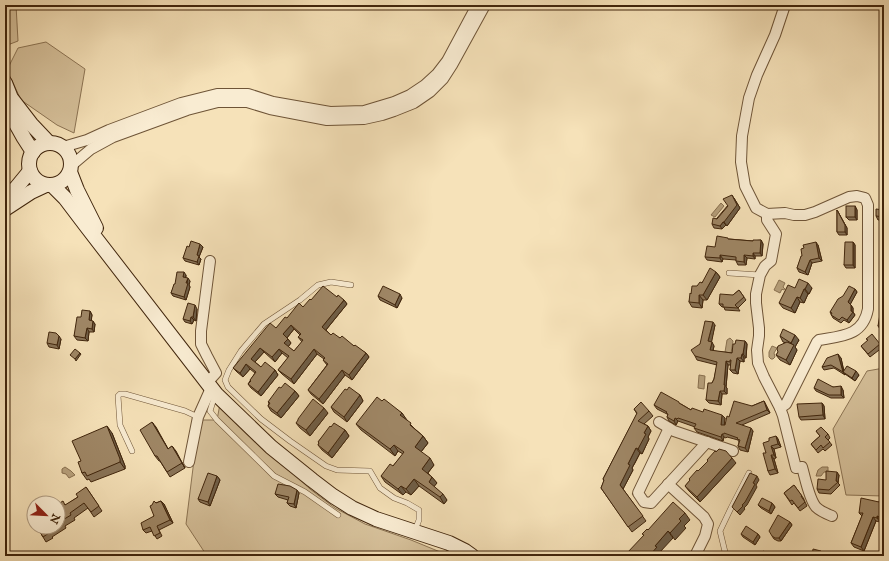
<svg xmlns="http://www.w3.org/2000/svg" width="889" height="561" font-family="'IM FELL English',serif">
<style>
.green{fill:#d7c29c;stroke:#8c7454}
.water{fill:#b8a27e;stroke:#887050}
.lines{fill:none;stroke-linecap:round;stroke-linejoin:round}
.lane-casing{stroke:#6e5437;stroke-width:6}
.street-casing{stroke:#6e5437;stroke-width:12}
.secondary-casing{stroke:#40250c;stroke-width:16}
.lane{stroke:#f9ecd2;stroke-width:5}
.street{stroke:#f9ecd2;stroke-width:10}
.secondary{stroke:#f9ecd2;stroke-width:14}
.wall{fill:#897458;stroke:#40250c;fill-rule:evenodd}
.shaded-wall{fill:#6f5e47;stroke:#40250c}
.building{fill:#9f8766;stroke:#40250c;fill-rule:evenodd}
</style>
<rect width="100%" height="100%" fill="#f6e2b9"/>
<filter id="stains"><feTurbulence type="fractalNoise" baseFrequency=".005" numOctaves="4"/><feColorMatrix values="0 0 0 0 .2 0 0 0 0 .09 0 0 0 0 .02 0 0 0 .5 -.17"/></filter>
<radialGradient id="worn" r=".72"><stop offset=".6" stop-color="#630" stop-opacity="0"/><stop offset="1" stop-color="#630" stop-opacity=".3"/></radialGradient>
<g class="green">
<path d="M5,5H16L18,41L5,46Z"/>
<path d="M46,42L85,69L74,133L57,125L21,100L7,70L18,48Z"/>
<path d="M884,368V496L846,495L833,429L867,371Z"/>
<path d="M220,404L310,489L335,508L365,524L411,540L450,556H207L186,524L199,420H217Z"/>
</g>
<g class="water">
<path d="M721,203L724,206L715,217L711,215Z"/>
<path d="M779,280L785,283L783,287L785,289L783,290L782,289L780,293L774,290Z"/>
<path d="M730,338L733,341L731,353L725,352L727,340Z"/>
<path d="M772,346L777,348L774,353L775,357L773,359H771L769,357V352Z"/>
<path d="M699,375L705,376L704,389L698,388Z"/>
<path d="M65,467L71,471L75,475L69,478L66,474L62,473V469Z"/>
<path d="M822,467H828V472H824L821,476H816L818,470Z"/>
</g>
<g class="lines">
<defs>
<g id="lane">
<path d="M729,273L760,275"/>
<path d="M351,285L331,282L318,285L300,300L264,324L241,351L229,370L225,380L228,387L261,419L290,441L326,466L337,470L370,471L380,488L394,498L407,503L419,510V520L415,530"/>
<path d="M215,395L210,411L217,420L274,476L305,492L338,515"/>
<path d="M132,451L120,425L118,396L120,394H125L185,411L198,417"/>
<path d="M726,556L720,531L731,508L749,473"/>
</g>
<g id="street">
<path d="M63,147L87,140L109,130L181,103L217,94H248L273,102L330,112L364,111L394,102L410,95L425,85L437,74L447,61L477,5"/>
<path d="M72,165L91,149L113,137L187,110L218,102H247L270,109L327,120L364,119L382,115L394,111L414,103L430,92L443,79L452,65L485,5"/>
<path d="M767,214V220L776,234L771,261L765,266L760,275L756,294V303L759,328V336L757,350L758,363L764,377L780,408L786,404L817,342L819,340C842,336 863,336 868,309V205L865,198L857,196L849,197L815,212L805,215H794L785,213L767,214L756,208L745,186L741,162L742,136L749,98L757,75L775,35L785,5"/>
<path d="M207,383L216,373L207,356L201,344V331L210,261"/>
<path d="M780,408L783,416L796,468L802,467C805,477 809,499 816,507C820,511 827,514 832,516"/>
<path d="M659,422L674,431L733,451"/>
<path d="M669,428L638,493L644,502L651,503L707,442"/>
<path d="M189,462L198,417L211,388"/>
<path d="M668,484L704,517L708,524L705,536L695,556"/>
</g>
<g id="secondary">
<path d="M5,83L11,98L31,124L49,143"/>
<path d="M5,104L24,138L33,152"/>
<circle cx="50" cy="164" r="21"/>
<path d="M70,172L77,190L96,228"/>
<path d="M52,185L65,198L87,227L216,394L271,447L312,480L333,496L352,508L376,519L449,543L465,551L472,556"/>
<path d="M5,198L16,188L30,171"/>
<path d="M5,209L31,192L46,185"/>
</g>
</defs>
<use href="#lane" class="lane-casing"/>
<use href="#street" class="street-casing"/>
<use href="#secondary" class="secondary-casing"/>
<use href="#lane" class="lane"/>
<use href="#street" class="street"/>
<use href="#secondary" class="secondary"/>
</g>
<g class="wall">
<path d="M734,198L740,208L727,226L726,225L722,229L714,228L712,224Z"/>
<path d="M855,206L857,210V220H849L846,217Z"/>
<path d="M837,210L847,228V235H839L837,232Z"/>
<path d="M884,210V220H878L876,216Z"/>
<path d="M729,239L753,241L761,240L763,244L762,256H755V259L747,258L746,265H738L736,261V260L723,259L722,262L707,260L705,257L715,247Z"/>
<path d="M853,242L855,245V268H846L844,265Z"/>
<path d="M818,245L822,261L812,263L808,275L799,272L797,268L802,256Z"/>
<path d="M189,247H203L199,257L201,259L199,265L185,261L183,258Z"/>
<path d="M716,272L720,277L707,300H703L702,308L692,307L689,302L691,294L697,286Z"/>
<path d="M186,275V278L190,281L189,285L190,287L186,300L173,296L171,293L175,284Z"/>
<path d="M795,288H812L809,294H808L804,303L800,302L795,313L783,308L779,303Z"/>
<path d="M855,289L857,292L850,304L853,308V312L855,315L849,323L844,320L841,323L833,318L830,312Z"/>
<path d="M739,290L746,300L738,308L740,311L725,310L724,307H722L719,304L733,295Z"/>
<path d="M378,296L402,298L397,308L380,300Z"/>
<path d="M337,297L344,300L347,304L326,330L331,335L340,338L366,353L369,357L352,380L345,375L323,404L311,394L308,390L327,365L323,360L324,359L317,354L294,384L282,374L278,370L288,358L282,353L275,362L264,352L255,362L261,367L275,370L278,375L261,396L251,388L248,384L255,373L250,369L243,377L237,372L233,368L276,328L287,318L303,307ZM294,329L300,335L298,337L302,342L294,351L288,347L291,343L287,338Z"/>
<path d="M884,308V330L880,329L878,326L883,315Z"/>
<path d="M197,309L196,321L194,320L192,324L185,322L183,319Z"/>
<path d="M90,311L92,315L91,320L95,324L94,332H89L88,341L77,340L74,336L81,317Z"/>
<path d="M715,325L711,342L714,346L713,351L732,353L735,344L745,341L747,344L746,358H744V362L740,361L738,374L733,373L730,370L731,365H728L726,387L727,388V394H722L721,405L709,403L706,400L712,383L714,379L717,365L697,360L695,356L700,344Z"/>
<path d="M780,336L799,340L795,347L797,350L790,365L780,360L776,355L786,343L783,342Z"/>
<path d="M61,339L59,349L49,347L47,343Z"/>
<path d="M880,344L883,347L870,357L861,346Z"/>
<path d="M841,358L844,371L859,375L855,381L845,374V375L834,368L824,370L822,367Z"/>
<path d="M833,387L843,390L844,398H831L816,391L814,388Z"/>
<path d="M347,390L360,395L363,401L347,422L334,412L331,407Z"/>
<path d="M295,391L299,396L281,418L271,411L268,406L269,403L268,402Z"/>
<path d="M382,401L402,413L406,420L415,429L423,436L428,443L421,452L434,465L428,473L437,483L434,486L447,500L444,504L419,486L411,495L406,492L403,495L385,482L381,476L393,466L403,454L398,451L395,456L361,430L356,424Z"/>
<path d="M764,401L770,413L742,425L753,431L748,452L740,450L738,446L739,442L738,440L727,437L726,438L724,437L723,441L697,432L694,428L695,427L678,421L676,425L669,421L667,417L668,415L667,414L657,409L654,405L681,404L691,410L725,418L724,425H725L729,417L752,406Z"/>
<path d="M822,403L824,406L825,419L801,420L799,417Z"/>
<path d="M634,409L649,411L653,416L644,424L648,426L651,431L648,437L649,439L642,454L640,453L635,463L632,468L633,470L623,489L646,521L632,532L601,488L604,481L603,479L637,414Z"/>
<path d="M328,413L310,436L300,428L296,423Z"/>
<path d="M152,422L168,449L172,446L185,468L170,477L160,461H159L155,456Z"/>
<path d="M331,427L345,430L349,436L332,458L322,450L318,445L319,443L318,442Z"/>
<path d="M816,431L828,434L830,438L828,440L832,445L825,451L823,449L818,453L811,444L820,436Z"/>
<path d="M112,433L125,466V469L91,482L89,479L87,480L82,473L81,461Z"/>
<path d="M776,436L778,439L781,447L774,449L776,458L774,459L778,473L770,475L768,471L766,453Z"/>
<path d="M707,460L736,463L700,502L689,491L685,486L708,461Z"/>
<path d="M839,475L838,483L840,485L831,494L819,493L817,489L826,480Z"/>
<path d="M217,476L220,480L210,506L200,502L198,499Z"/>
<path d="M794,485L804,499V500L807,506L800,511L794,503L792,505L784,493Z"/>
<path d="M86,487L102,511L94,517L88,508L74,518L75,520L65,526L66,528L52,537L53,538L46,542L37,527H58V504L66,505L78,497Z"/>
<path d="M299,493L296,508L290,506L287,503L288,500L278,497L275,494Z"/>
<path d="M884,500V521L880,520V522L876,521L864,551L854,547L851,543L862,516L859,513L879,502Z"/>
<path d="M161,501L164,504L173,523L159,530L162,536L157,539L152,531L146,533L143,530L154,516L156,503Z"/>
<path d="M772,503L775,507L771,514L761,508L758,505Z"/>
<path d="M790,522L792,525L781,541H778L774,539L772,536Z"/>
<path d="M741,534H758L760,537L755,545L743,537Z"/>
</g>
<g class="shaded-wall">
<path d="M732,195L740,208L727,226L724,222Z"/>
<path d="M855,206L857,210V220L855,217Z"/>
<path d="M837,210L847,228V235L845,232Z"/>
<path d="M723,222L726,225L722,229L720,226Z"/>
<path d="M761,240L763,244L762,256L760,253Z"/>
<path d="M816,242L818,245L822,261L819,258Z"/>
<path d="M853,242L855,245V268L853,265Z"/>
<path d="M200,244L203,247L199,257L201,259L199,265L197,262V255Z"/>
<path d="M753,253L755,256V259L753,256Z"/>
<path d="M720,255L723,259L722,262L720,258Z"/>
<path d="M744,255L747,258L746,265L744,262Z"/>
<path d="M810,260L812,263L808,275L805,272Z"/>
<path d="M184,272L186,275L185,280L183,277Z"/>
<path d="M716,272L720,277L707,300L703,295Z"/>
<path d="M188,278L190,281L189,285L190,287L186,300L184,297Z"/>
<path d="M808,283L812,288L809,294L805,289Z"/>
<path d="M804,289L808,294L804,303L800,298Z"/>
<path d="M855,289L857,292L850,305L848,302Z"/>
<path d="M400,294L402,298L397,308L395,305Z"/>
<path d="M699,295L703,300L702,308L699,303Z"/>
<path d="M797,297L800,302L795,313L791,308Z"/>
<path d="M344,300L347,304L325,331L322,327Z"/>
<path d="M195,305L197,309L196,321L193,317Z"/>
<path d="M851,305L853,308V312L855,315L849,323L847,320L851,311Z"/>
<path d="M90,311L92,315L91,323L89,320Z"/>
<path d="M191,317L194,320L192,324L190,321Z"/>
<path d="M93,321L95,324L94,332L92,329Z"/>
<path d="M713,322L715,325L711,345L708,341Z"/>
<path d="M291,325L294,329L286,339L283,334Z"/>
<path d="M87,328L89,332L88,341L85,338Z"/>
<path d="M795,335L799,340L795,347L797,350L790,365L786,360L793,345L791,343Z"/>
<path d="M59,336L61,339L59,349L57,345Z"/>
<path d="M288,339L291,343L287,348L284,343Z"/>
<path d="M745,341L747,344L746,358L743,354Z"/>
<path d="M712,342L714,346L712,354L710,350Z"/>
<path d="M260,348L264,352L254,363L251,359Z"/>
<path d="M279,349L282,353L275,362L272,357Z"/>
<path d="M314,349L317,354L294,384L291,379Z"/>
<path d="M80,353L81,354L76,361L75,359Z"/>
<path d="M366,353L369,357L352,380L349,375Z"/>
<path d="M742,354L744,358V362L741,358Z"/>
<path d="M838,354L841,358L844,373L843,372L845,375L843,372Z"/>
<path d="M737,358L740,361L738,374L735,370Z"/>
<path d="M726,361L728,365L726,387L727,388V394L724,391V385Z"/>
<path d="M246,364L250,369L243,377L240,373Z"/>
<path d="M275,370L278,375L261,396L258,392Z"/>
<path d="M342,370L345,375L323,404L319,399Z"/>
<path d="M856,371L859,375L855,381L852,378Z"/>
<path d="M841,386L843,390L844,398L841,395Z"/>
<path d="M295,391L299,396L281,418L277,413Z"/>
<path d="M720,391L722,394L721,405L718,401Z"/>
<path d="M360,395L363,401L347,422L344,417Z"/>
<path d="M764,401L770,413L767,410Z"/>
<path d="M822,403L824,406L825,419L823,415Z"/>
<path d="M324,408L328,413L310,436L306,430Z"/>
<path d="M402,413L407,420L405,422L400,415Z"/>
<path d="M722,415L725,418L724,428L721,425Z"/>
<path d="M675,418L678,421L676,425L674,421Z"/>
<path d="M152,422L156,427L171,454L168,449Z"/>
<path d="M107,426L112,433L125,466V469L120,462Z"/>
<path d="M648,426L651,431L648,437L649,439L642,454L638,449L644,433Z"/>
<path d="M751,428L753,431L748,452L745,448Z"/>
<path d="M345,430L349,436L332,458L328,453Z"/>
<path d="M722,434L724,437L723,441L721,437Z"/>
<path d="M423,436L428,443L420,453L415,447Z"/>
<path d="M776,436L778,439L781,447L778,444Z"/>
<path d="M394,445L398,451L395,456L390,449Z"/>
<path d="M172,446L176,451L185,468L182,463Z"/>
<path d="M771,446L774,449L776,458L774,455Z"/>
<path d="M636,448L640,453L632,468L633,470L623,489L620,485L628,464Z"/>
<path d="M771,455L774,459L778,473L775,469Z"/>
<path d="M430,458L434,465L426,475L422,469Z"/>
<path d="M732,458L736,463L700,502L697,497Z"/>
<path d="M837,472L839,475L838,483L836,481Z"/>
<path d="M217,476L220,480L210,506L208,502Z"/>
<path d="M757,476L759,480L756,485L757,487L747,505L744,508L745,509L740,515L737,512Z"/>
<path d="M432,477L437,483L433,488L429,482Z"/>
<path d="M414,479L419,486L411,495L406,489Z"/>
<path d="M401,486L406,492L403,495L398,489Z"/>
<path d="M297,490L299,493L296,508L294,504Z"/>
<path d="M443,494L447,500L444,504L440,497Z"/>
<path d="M161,501L164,504L173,523L170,520Z"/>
<path d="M772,503L775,507L771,514L769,511Z"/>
<path d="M685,513L690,520L684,526L686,528L675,540L670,533L679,519Z"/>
<path d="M877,516L880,520V522L877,518Z"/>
<path d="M873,517L876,521L864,551L861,547Z"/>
<path d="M790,522L792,525L781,541L779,538Z"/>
<path d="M668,531L673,538L660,552L662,554L660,556H649L655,546Z"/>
<path d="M758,534L760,537L755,545L753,542Z"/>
<path d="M821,551L823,554V556H820Z"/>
</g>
<g class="building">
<path d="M732,195L737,205L724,222H723L720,226L712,224L713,218L717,219L728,206L723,199Z"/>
<rect x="846" y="206" width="9" height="11"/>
<path d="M876,209L884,210V217L876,216Z"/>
<path d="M837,210L845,225V232H837Z"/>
<path d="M717,236L728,238V239L753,241V240H761L760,253H753V256L744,255V262L736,261V257L720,255V258L705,257L707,246L715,247Z"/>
<path d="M882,236H884V243L882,242Z"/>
<path d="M191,241L200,244L197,255L199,256L197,262L183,258L187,246L189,247Z"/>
<path d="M816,242L819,258L810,260L805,272L797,268L801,256H802L801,249L804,248L803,245Z"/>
<path d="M845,242H853V265H844Z"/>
<path d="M710,268L716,272L703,295H699V303L689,302L690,293L691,294L692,286H697L700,282L702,283Z"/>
<path d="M177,272H184L183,277L188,278L186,283H188L184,297L171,293L174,284H175Z"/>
<path d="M884,272V289H881V273Z"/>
<path d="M799,279L808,283L805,289H804L800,298L797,297L791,308L779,303L788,285L795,288Z"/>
<path d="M323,286L337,297L338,295L344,300L322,327L331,335L333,333L340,338L342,336L354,346L355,345L366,353L349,375L342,370L319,399L308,390L328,364L323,360L325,358L314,349L291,379L278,370L289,356L279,349L272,357L260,348L251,359L261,367L265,362L275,370L258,392L248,384L251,381L250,380L256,372L246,364L240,373L233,368L270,323L276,328L285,317L287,318L299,303L303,307L310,299L311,300ZM291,325L301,334L298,337L303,340L294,351L284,343L288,339L283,334Z"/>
<path d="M383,286L400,294L395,305L378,296Z"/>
<path d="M849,286L855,289L848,302L851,305V311L853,312L847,320L842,317L839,320L831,315L832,313L830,312L838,299L843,296Z"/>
<path d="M739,290L744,297L735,305L738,308L723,307V304H719L720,294L733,295Z"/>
<path d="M188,303L195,305L193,317H191L190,321L183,319Z"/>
<path d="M884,308V327L878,326L880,314L883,315Z"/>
<path d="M82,310L90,311L89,320L93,321L92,329L87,328L85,338L74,336L77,317H81Z"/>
<path d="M705,321L713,322L708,341L712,342L710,350L732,353L733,344H735L736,340L745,341L743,354H742L741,358H737L735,370H730L731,360H730V362L726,361L724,385H725L724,391H720L718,401L706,400L708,383H712L714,379L717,362L695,356L691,350L700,344Z"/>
<path d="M783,329L795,335L791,343L780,336Z"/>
<path d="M49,332L56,333L59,336L57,345L47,343Z"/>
<path d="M872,334L880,344L868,354L861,346L868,340L866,339Z"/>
<path d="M787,342L794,345L786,360L776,355L778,352L777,349L778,346Z"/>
<path d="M75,349L80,353L75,359L70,355Z"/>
<path d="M838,354L843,372L831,365L822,367L827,358Z"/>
<path d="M847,366L856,371L852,378L843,372Z"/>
<path d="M818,379L833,387L841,386V395H829L814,388Z"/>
<path d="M285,383L295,391L277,413L268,406L270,403L268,402L279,387L281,388Z"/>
<path d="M349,387L360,395L344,417L331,407L345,389L347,390Z"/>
<path d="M661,392L679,402V403L691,410L692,408L703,412L704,409L722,415L721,425H725L727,416L729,417L734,401L752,406L764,401L767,410L736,423L751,428L745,448L738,446L740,440L737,439L738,438L724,433V434H722L721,437L694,428L696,424L678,418L677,419L675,418L674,421L667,417L668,414L666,413L667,412L654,405Z"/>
<path d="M377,397L382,401L384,399L402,413L400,415L411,423L410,425L423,436L415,447L430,458L422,469L432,477L429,482L443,494L440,497L414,479L406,489L401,486L398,489L381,476L390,464L393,466L404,452L394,445L390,449L356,424Z"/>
<path d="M313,399L324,408L306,430L296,423L298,420V419Z"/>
<path d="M641,402L649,411L638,421L648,426L644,433L646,434L638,449L636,448L628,464L630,465L620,485L643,516L628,527L601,488L604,480L603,479L637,413L634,409Z"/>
<path d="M822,403L823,415L799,417L797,404Z"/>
<path d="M152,422L168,449L172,446L182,463L167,472L157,456H155L140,430Z"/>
<path d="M334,423L345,430L328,453L318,445L319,443L318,442L330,426L331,427Z"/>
<path d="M107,426L120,459V462L87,476L85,472L82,473L78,462L81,461L72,441Z"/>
<path d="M821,427L828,434L825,437L830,442L823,448L821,445L816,450L811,444L820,436L816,431Z"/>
<path d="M776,436L778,444L771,446L774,455H771L775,469L768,471L763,453H766L763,443L769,441V438Z"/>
<path d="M719,449L726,451L732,458L697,497L685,486L690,480L689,479L697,470L698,471L708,461L707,460L715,451L716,452Z"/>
<path d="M826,471L837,472L836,481L838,482L829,490L817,489L818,479L826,480Z"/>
<path d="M208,473L217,476L208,502L198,499Z"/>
<path d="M750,473L757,476L753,483L755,484L745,502L742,505L743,506L737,512L732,507Z"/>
<path d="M278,484L290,486L297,490L294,504L287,503L289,497L275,494Z"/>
<path d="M794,485L802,496H801L805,502L798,508L792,500L790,501L784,493Z"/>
<path d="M86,487L99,506L91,512L84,503L70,513L71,515L61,521L62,523L58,526V504L63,501L65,505L78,497L76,494Z"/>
<path d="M762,498L772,503L769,511L758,505Z"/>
<path d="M861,498L879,502L880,499L884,500V515L883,518L877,516V518L873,517L861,547L851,543L863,513H859Z"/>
<path d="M154,501L156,503L161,501L170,520L157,526L160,533L154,536L150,527L143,530L141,523L154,516L150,506L152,505Z"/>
<path d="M673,502L685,513L679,519L681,521L670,533L668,531L655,546L657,547L649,556H627L629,554L627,553L644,535L642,534L647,529L648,530Z"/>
<path d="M778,515L790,522L779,538H775L772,536L769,531Z"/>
<path d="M746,526L758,534L753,542L741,534Z"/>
<path d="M37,527H56L48,532L49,533L43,537Z"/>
<path d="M813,549L821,551L820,556H812Z"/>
<path d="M763,551L773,556H760Z"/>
</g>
<rect width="889" height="561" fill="none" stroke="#f6e2b9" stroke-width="20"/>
<rect x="6" y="6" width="877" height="549" fill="none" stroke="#40250c" stroke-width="2"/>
<rect x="10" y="10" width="869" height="541" fill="none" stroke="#40250c"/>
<g transform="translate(46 515) rotate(114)"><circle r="19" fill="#f9ecd2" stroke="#af9c83"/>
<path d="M0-3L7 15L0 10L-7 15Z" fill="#8f2418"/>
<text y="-6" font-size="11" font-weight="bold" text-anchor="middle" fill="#40250c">N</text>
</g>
<rect width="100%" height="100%" filter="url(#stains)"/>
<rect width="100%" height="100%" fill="url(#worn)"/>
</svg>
